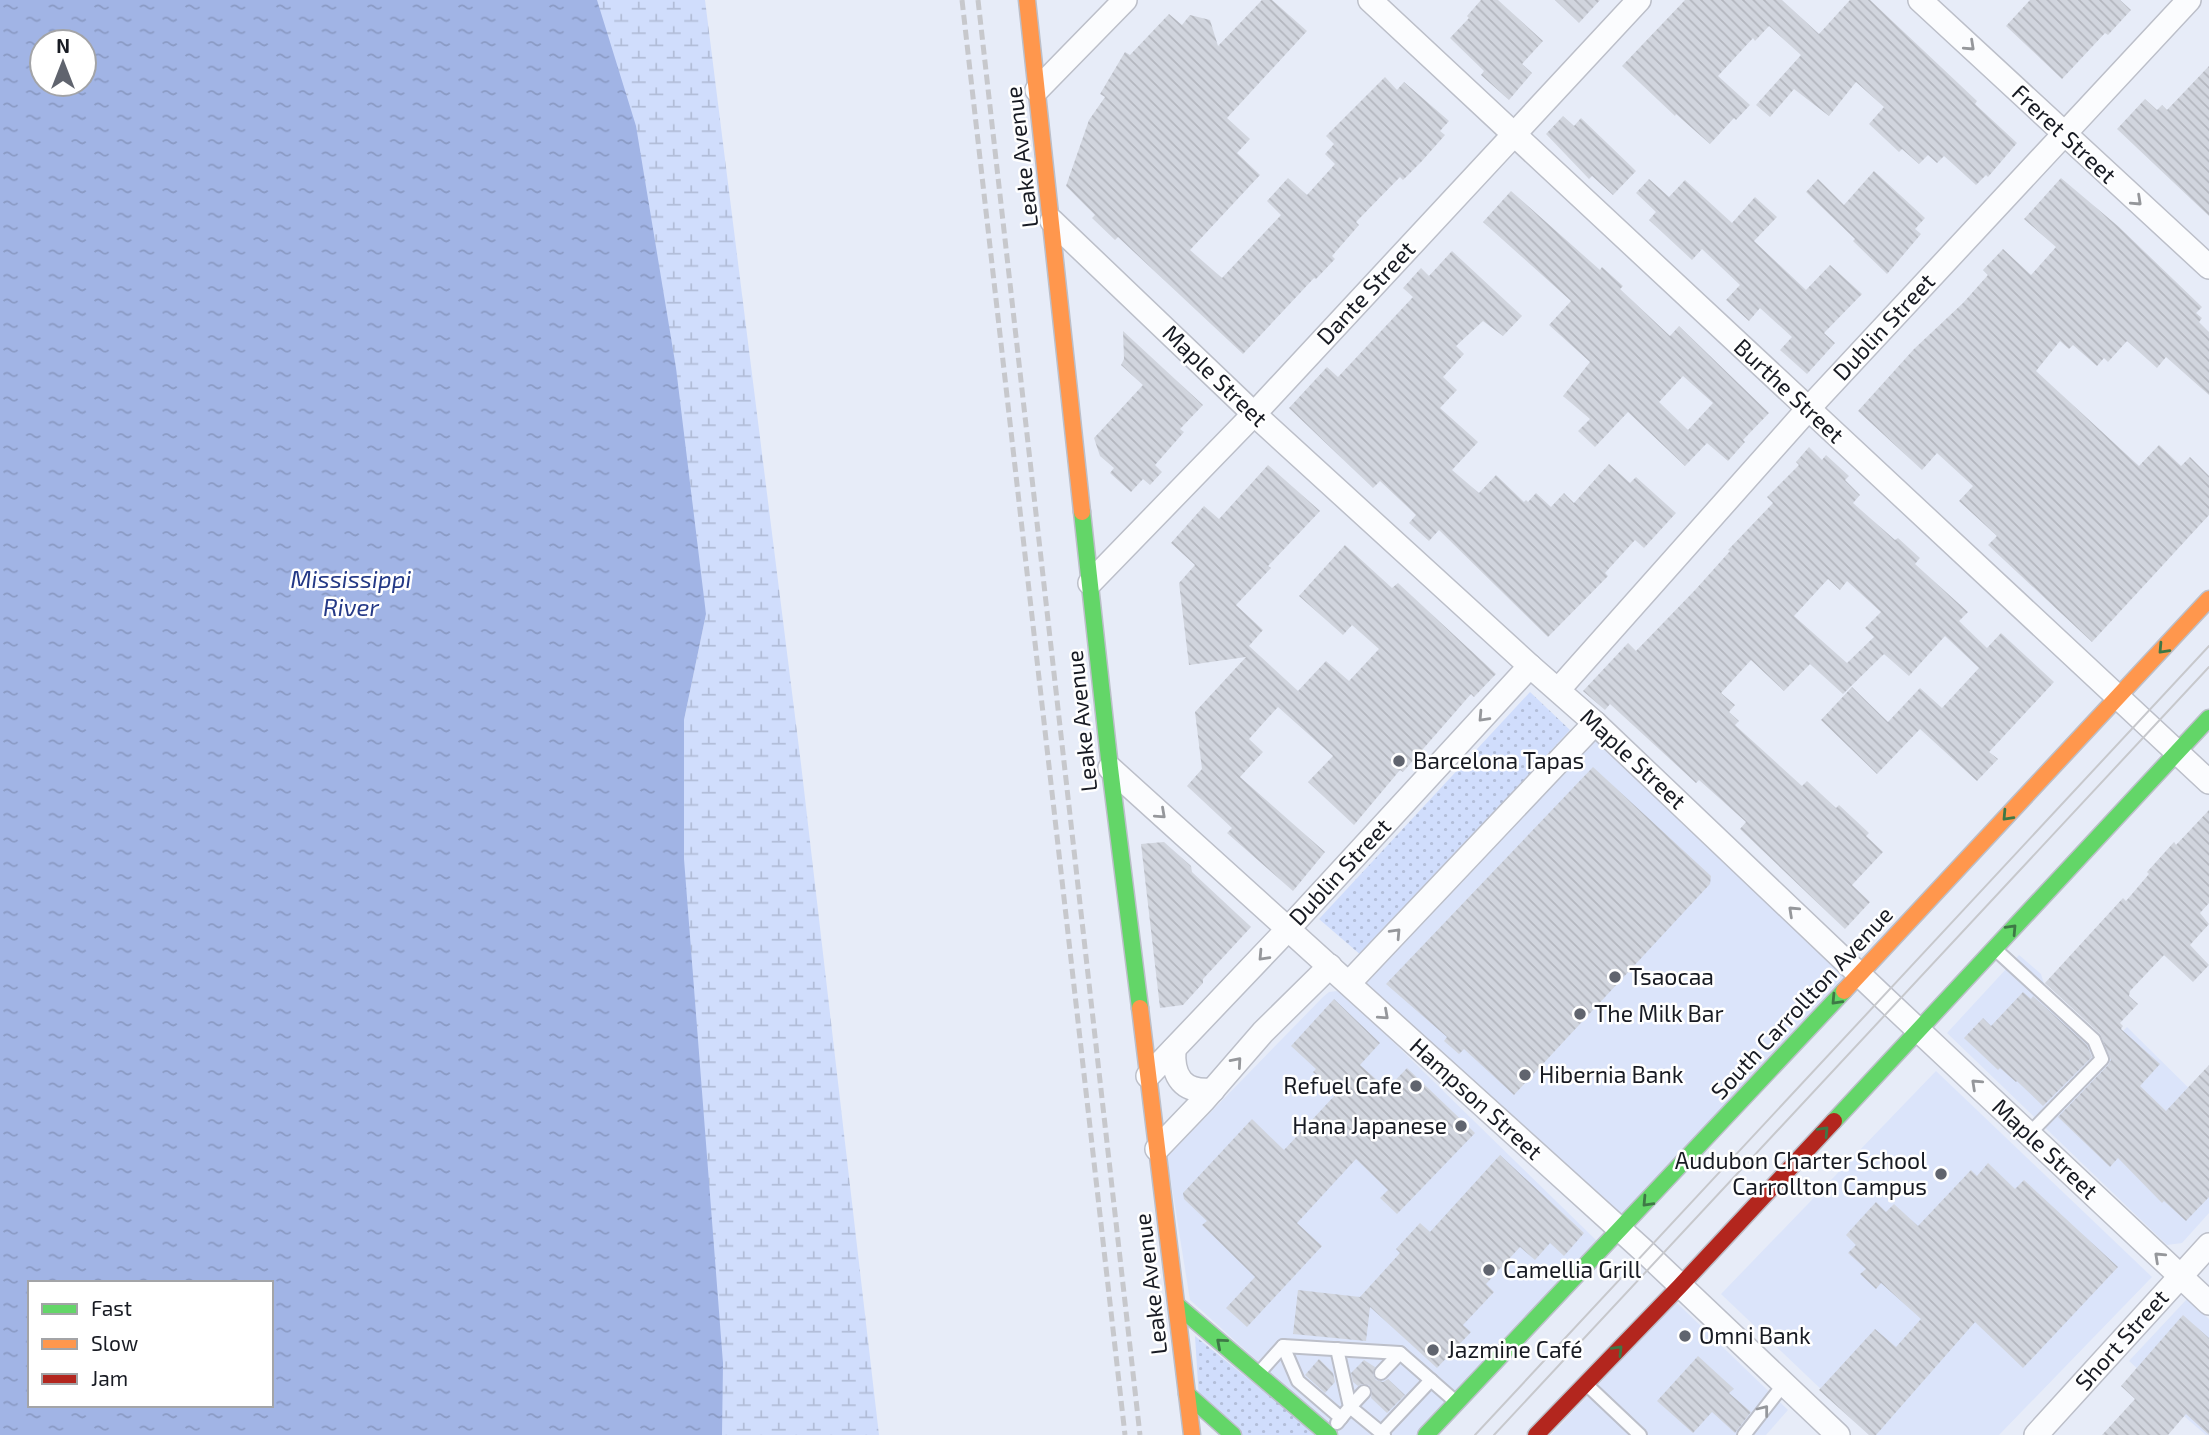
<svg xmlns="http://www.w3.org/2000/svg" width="2209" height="1435" font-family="'Exo 2',sans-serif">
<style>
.built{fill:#dbe4fa}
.wetland{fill:url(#wetland-marsh)}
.park{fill:url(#park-dots)}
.water{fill:url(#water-ripples);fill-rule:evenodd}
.building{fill:url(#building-back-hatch);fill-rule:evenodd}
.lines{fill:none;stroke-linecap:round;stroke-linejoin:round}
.lane-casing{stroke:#bcbfc9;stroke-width:16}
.street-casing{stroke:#bcbfc9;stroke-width:26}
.fast-casing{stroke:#bcbfc9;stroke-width:19}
.slow-casing{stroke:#bcbfc9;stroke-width:19}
.jam-casing{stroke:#bcbfc9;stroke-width:19}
.lane{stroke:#fbfcfe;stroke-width:12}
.street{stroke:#fbfcfe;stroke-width:23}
.fast{stroke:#63d668;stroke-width:16}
.slow{stroke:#ff974d;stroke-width:16}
.jam{stroke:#b3261e;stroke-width:16}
.tram{stroke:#c7c8cc;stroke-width:2}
.rail{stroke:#c7c8cc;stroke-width:5;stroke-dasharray:10 5;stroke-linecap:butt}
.oneway{stroke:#95979b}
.oneway2{stroke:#3e7846}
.poi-dot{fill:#60646e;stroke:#fff;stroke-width:2.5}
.labels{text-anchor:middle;stroke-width:5;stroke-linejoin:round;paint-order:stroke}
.street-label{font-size:23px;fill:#181b23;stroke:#fff}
.poi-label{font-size:23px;fill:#181b23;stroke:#fff;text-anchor:start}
.water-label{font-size:24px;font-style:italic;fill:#243986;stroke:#fff}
</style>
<defs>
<pattern id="wetland-marsh" width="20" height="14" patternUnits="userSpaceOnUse" patternTransform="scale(1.75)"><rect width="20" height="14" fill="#d0ddfc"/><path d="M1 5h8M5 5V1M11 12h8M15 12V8" fill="none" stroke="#b2bdd8"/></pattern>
<pattern id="park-dots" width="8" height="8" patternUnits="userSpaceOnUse" patternTransform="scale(1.75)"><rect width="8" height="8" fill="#d0ddfc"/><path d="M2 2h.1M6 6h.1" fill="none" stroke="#b2bdd8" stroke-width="1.8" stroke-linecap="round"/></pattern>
<pattern id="water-ripples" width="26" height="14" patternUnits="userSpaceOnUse" patternTransform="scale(1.75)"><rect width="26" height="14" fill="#a1b4e5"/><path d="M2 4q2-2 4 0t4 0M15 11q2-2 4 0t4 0" fill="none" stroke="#8a9ac4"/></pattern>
<pattern id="building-back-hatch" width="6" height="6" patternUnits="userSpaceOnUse" patternTransform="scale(1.75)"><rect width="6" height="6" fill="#d1d5de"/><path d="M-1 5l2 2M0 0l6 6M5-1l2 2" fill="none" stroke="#b3b6be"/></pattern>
</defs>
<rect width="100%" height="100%" fill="#e7ecf8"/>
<g class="built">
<path d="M1584,718L1859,975L1621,1231L1362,987Z"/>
<path d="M2019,955L2041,974L2044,984L2089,1026L2092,1034L2106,1044H2110L2127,1027L2209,1108V1213L2182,1243L2167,1245L1947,1033Z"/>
<path d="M1337,991L1345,995L1598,1242L1417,1435H1339L1190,1300L1167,1157L1323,997L1329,992Z"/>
<path d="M1936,1071L2152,1277L1999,1435H1869L1721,1294Z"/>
<path d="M2187,1299L2209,1319V1435H2206L2177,1410L2179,1406L2129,1361Z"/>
<path d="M1676,1302L1788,1410L1766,1435H1551Z"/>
</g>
<path class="wetland" d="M589,0H705L801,764L879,1435H712L671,855L684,720L706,614Z"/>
<g class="park">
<path d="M1530,692L1570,730L1362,956L1319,919Z"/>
<path d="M1195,1336L1318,1435H1240L1199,1399Z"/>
</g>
<path class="water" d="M0,0H597L636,126L676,368L706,614L684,720V859L723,1363L722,1435H0ZM42,42H84V84H42ZM30,1283H271V1405H30Z"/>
<g class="building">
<path d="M1262,0H1272L1307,31L1227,118L1250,139L1237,153L1260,175L1190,250L1222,278L1281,215L1267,201L1288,178L1307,195L1335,164L1325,154L1334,144L1326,136L1385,77L1397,90L1404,82L1449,121L1440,131L1445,135L1422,161L1403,180L1400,177L1356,222L1359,225L1332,256L1335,259L1316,279L1314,278L1243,354L1118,237L1115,240L1092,218L1095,215L1066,186L1089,120L1105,97L1100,94L1125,52L1130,55L1169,14L1182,25L1190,15L1210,20L1218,46Z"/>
<path d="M1481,0H1498L1543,41L1522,64L1532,73L1509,100L1481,75L1484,71L1450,38L1469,18L1467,16Z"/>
<path d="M1555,0H1600L1579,23Z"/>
<path d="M1685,0H1782L1819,34L1850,0H1870L1977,101L1975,104L2017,143L1988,177L1986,175L1976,185L1944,156L1937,163L1928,155L1919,164L1902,149L1899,152L1869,124L1884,107L1856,82L1829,116L1794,89L1770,117L1756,105L1801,55L1769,26L1755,41L1753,38L1718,76L1750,105L1736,120L1734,118L1710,144L1676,114L1675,116L1622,66Z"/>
<path d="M2030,0H2120L2131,10L2108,35L2105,33L2062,79L2006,26Z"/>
<path d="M2209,66V216L2117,129L2145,99L2157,110L2162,105L2167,110Z"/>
<path d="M1563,116L1574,126L1581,118L1636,171L1613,195L1592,176L1589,179L1546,134Z"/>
<path d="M1874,171L1925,218L1915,229L1921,234L1887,274L1853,241L1855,239L1806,192L1818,179L1844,205Z"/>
<path d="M2061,178L2119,227L2202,307L2196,313L2202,318L2199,322L2209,332V395L2166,357L2157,368L2127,341L2108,362L2104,358L2097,366L2073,345L2069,349L2060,341L2036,371L2139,466L2159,445L2181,466L2190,457L2209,476V515L2092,642L1988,545L1997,536L1959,501L1973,486L1937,453L1922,470L1858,411L1914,349L1963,303L1988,275L1983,270L2003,249L2031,275L2056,247L2024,219Z"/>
<path d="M1649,179L1669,197L1685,180L1732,223L1755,197L1777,217L1754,241L1806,290L1830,265L1862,294L1824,333L1835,343L1807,374L1780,350L1792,337L1760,308L1749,321L1726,300L1740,285L1702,249L1692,260L1649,220L1656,212L1636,193Z"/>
<path d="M1511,191L1600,270L1602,267L1623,286L1620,289L1670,336L1679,326L1769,413L1743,440L1745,442L1728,461L1707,443L1685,466L1628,412L1595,447L1578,431L1590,419L1563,396L1590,362L1549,325L1571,301L1483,222ZM1683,376L1713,403L1688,430L1659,402Z"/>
<path d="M1452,251L1522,316L1503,336L1483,321L1456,346L1464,354L1443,377L1457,390L1440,408L1478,442L1452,470L1479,493L1496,475L1524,502L1526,500L1528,502L1536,493L1551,507L1564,493L1574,503L1609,464L1630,483L1636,477L1676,513L1644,548L1635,540L1605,573L1608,576L1548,637L1439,530L1429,541L1409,523L1416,515L1380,481L1373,488L1289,408L1327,367L1338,377L1413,297L1403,288L1421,268L1429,276Z"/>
<path d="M1123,331L1203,405L1180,429L1184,432L1155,465L1162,472L1150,485L1143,479L1131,492L1110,473L1114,468L1100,456L1094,438L1143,385L1121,365L1124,359Z"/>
<path d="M1809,447L1822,460L1826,455L1849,476L1845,480L1860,495L1853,503L1895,540L1898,538L1920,558L1915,564L1968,612L1959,621L1987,648L2001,633L2054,682L1989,752L1998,759L1977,781L1920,729L1877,774L1821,720L1852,687L1888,722L1920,688L1942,708L1979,668L1945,636L1909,676L1884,654L1843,694L1810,664L1784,691L1751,660L1721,693L1735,705L1729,712L1739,721L1735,725L1802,786L1807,781L1836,808L1839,805L1869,833L1866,836L1883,852L1852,885L1870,902L1845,929L1740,829L1746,822L1699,780L1696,783L1610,704L1605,710L1583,691L1628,643L1636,651L1696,589L1730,551L1728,550L1773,503L1767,497L1799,465L1796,462ZM1828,579L1840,590L1847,581L1881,612L1865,628L1874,637L1847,663L1794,616Z"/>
<path d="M1268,465L1320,511L1268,566L1271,568L1236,605L1263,630L1249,646L1298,691L1326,661L1349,681L1379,649L1352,625L1343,635L1299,596L1345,545L1392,588L1398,583L1496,674L1474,697L1471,694L1403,772L1400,770L1354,825L1308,782L1333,756L1278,707L1249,739L1263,752L1240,777L1325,852L1293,891L1227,833L1232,828L1187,786L1202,769L1195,712L1246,657L1189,665L1179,583L1195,565L1171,543L1204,506L1219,519Z"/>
<path d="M1593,767L1711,876L1710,884L1514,1095L1464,1049L1459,1054L1444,1041L1447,1037L1386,984Z"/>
<path d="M2209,810V903L2200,913L2209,924L2190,945L2209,965L2193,982L2164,955L2130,991L2129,996L2138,1004L2120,1023L2123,1026L2121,1029L2160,1064L2140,1086L2166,1111L2209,1065V1197L2186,1221L2164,1201L2162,1203L2118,1158L2110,1167L2058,1117L2108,1065L2111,1060L2100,1034L2045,983L2123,898L2126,901L2149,874L2147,872L2174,842L2176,845Z"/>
<path d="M1164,842L1191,866L1192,872L1251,927L1203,979V983L1183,1005L1160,1008L1141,844Z"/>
<path d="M2023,992L2031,999L2033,996L2087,1045L2092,1057L2043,1106L2017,1081L2016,1082L2000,1068L1998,1070L1964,1038L1983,1018L1991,1026Z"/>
<path d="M1334,999L1380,1043L1360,1065L1387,1089L1407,1068L1475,1133L1397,1214L1380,1198L1388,1190L1356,1159L1297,1223L1322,1246L1247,1327L1226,1308L1255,1277L1202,1225L1207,1221L1184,1199L1183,1193L1252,1119L1284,1150L1337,1093L1313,1072L1316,1069L1291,1046Z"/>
<path d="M1500,1155L1584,1233L1564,1256L1550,1243L1535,1260L1520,1247L1486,1284L1494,1292L1463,1325L1471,1332L1437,1368L1370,1307L1366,1341L1293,1334L1298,1290L1360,1297L1400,1253L1396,1249L1420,1223L1430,1232Z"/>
<path d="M1988,1163L2015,1189L2024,1180L2118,1267L2023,1368L1975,1322L1876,1435H1869L1819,1390L1875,1329L1896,1347L1921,1319L1881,1283L1876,1289L1860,1274L1866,1269L1848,1253L1856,1245L1846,1235L1876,1202L1886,1212L1894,1204L1918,1226L1971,1170L1977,1176Z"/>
<path d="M2183,1315L2209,1338V1435L2186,1414L2168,1435H2102L2135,1399L2121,1386Z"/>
<path d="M1698,1356L1734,1389L1729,1393L1751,1412L1735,1433L1712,1412L1693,1433L1657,1401Z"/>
<path d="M1319,1359L1333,1373L1335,1382L1325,1393L1305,1375Z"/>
<path d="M1364,1360L1375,1367L1373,1375L1376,1380L1383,1382L1388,1379L1405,1395L1387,1413L1371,1398L1372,1390L1369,1385L1362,1384L1358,1386L1353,1382L1351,1373Z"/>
</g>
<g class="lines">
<defs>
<g id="lane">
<path d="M1996,950L2094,1040L2102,1059L2029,1134"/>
<path d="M1283,1346L1298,1381L1341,1418"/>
<path d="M1381,1373L1400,1353"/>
<path d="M1258,1374L1283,1346L1400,1353L1456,1402"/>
<path d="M1586,1384L1640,1435"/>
<path d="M1364,1392L1350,1407L1384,1435"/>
<path d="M1337,1423L1350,1407L1337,1349"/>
<path d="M1381,1433L1431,1380"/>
<path d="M1744,1435L1784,1384"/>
</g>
<g id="street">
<path d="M1370,0L2209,782"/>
<path d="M1920,0L2209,267"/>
<path d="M1037,90L1125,0"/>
<path d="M1052,221L1254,414L1530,666L1595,723L1883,997L2209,1303"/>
<path d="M1090,583L1254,414L1639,0"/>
<path d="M1558,690L1808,409L2189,0"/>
<path d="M1110,768L1645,1252L1838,1435"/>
<path d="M1349,983L1595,723"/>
<path d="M1174,1049C1172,1077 1183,1093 1213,1090"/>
<path d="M1148,1076L1288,929L1530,666"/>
<path d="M1157,1149L1204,1100L1263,1032L1330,966"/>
<path d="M2036,1435L2209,1245"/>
</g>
<g id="fast">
<path d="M1082,512L1110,768L1140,1008"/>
<path d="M1834,1121L2209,718"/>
<path d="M1178,1306L1329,1435"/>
<path d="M1187,1394L1233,1435"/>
<path d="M1426,1435L1844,991"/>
</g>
<g id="slow">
<path d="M1027,0L1082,512"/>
<path d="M1844,991L2209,599"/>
<path d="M1140,1008L1192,1435"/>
</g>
<path id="jam" d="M1536,1435L1680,1286L1834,1121"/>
</defs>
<use href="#lane" class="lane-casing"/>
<use href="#street" class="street-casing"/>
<use href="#fast" class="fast-casing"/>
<use href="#slow" class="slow-casing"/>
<use href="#jam" class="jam-casing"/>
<use href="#lane" class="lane"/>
<use href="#street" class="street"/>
<use href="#fast" class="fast"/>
<use href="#slow" class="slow"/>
<use href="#jam" class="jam"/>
<g class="tram">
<path d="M1475,1435L2209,646"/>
<path d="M1494,1435L2209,667"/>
</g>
<g class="rail">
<path d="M962,0L1125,1435"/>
<path d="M978,0L1140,1435"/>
</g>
</g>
<defs><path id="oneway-chevron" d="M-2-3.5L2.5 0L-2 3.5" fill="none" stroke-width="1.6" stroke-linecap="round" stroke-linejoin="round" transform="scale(1.75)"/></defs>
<g class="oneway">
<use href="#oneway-chevron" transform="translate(1970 46) rotate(43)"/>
<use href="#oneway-chevron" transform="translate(2137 201) rotate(43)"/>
<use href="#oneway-chevron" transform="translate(1483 717) rotate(133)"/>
<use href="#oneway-chevron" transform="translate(1161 814) rotate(42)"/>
<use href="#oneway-chevron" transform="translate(1793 911) rotate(-137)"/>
<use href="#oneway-chevron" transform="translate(1396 933) rotate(-47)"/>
<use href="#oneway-chevron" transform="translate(1263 956) rotate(133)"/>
<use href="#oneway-chevron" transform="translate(1384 1015) rotate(42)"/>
<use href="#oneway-chevron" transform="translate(1237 1062) rotate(-49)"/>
<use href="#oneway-chevron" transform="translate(1976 1084) rotate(-137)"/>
<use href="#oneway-chevron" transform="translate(2159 1257) rotate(-137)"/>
<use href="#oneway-chevron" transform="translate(1764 1410) rotate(-52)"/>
</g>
<g class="oneway2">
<use href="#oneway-chevron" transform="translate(2163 649) rotate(133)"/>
<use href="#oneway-chevron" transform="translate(2007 816) rotate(133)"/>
<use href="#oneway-chevron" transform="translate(2012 929) rotate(-47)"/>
<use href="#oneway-chevron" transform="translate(1836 1000) rotate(133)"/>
<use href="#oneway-chevron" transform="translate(1824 1131) rotate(-47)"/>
<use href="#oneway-chevron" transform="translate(1647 1202) rotate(133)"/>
<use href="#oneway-chevron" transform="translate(1221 1343) rotate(-139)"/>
<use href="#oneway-chevron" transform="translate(1618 1350) rotate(-46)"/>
</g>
<g class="poi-dot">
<circle cx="1399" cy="761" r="7"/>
<circle cx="1615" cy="977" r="7"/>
<circle cx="1580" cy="1014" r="7"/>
<circle cx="1525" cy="1075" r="7"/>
<circle cx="1416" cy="1086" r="7"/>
<circle cx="1461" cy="1126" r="7"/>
<circle cx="1941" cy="1174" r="7"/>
<circle cx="1489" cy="1270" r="7"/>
<circle cx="1685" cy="1336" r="7"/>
<circle cx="1433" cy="1350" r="7"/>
</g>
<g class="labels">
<g class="street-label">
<text transform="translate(2064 134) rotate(43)" y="8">Freret Street</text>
<text transform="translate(1022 157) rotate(-97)" y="8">Leake Avenue</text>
<text transform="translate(1366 293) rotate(-47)" y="8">Dante Street</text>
<text transform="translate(1884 327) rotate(-47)" y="8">Dublin Street</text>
<text transform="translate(1215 376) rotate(44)" y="8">Maple Street</text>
<text transform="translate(1789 391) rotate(43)" y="8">Burthe Street</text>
<text transform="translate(1082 721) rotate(-96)" y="8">Leake Avenue</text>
<text transform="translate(1633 759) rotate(43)" y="8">Maple Street</text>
<text transform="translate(1340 872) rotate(-47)" y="8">Dublin Street</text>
<text transform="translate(1802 1003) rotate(-47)" y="8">South Carrollton Avenue</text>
<text transform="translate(1476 1099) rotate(42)" y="8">Hampson Street</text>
<text transform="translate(2045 1149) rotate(43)" y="8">Maple Street</text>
<text transform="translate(1151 1284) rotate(-97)" y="8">Leake Avenue</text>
<text transform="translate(2122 1340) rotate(-48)" y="8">Short Street</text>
</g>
<g class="poi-label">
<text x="1413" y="769">Barcelona Tapas</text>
<text x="1629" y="985">Tsaocaa</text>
<text x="1594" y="1022">The Milk Bar</text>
<text x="1539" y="1083">Hibernia Bank</text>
<text x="1402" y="1094" text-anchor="end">Refuel Cafe</text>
<text x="1447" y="1134" text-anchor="end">Hana Japanese</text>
<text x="1927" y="1169" text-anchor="end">Audubon Charter School<tspan x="1927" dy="26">Carrollton Campus</tspan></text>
<text x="1503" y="1278">Camellia Grill</text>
<text x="1699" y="1344">Omni Bank</text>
<text x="1447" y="1358">Jazmine Café</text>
</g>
<g class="water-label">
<text x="351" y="588">Mississippi<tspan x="351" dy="28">River</tspan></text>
</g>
</g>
<rect x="28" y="1281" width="245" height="126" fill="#ffffff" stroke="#a3a4a7" stroke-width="2"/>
<rect x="42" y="1304" width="35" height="10" fill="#63d668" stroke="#a3a4a7" stroke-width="2"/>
<text x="91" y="1316" font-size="21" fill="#181b23">Fast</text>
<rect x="42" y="1339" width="35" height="10" fill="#ff974d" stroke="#a3a4a7" stroke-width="2"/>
<text x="91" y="1351" font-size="21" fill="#181b23">Slow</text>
<rect x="42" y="1374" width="35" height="10" fill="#b3261e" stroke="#a3a4a7" stroke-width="2"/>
<text x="91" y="1386" font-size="21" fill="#181b23">Jam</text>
<g transform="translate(63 63)"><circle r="33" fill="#ffffff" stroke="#a3a4a7" stroke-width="2"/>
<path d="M0-5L12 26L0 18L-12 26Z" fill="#60646e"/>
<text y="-10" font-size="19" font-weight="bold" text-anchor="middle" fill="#181b23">N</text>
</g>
</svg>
